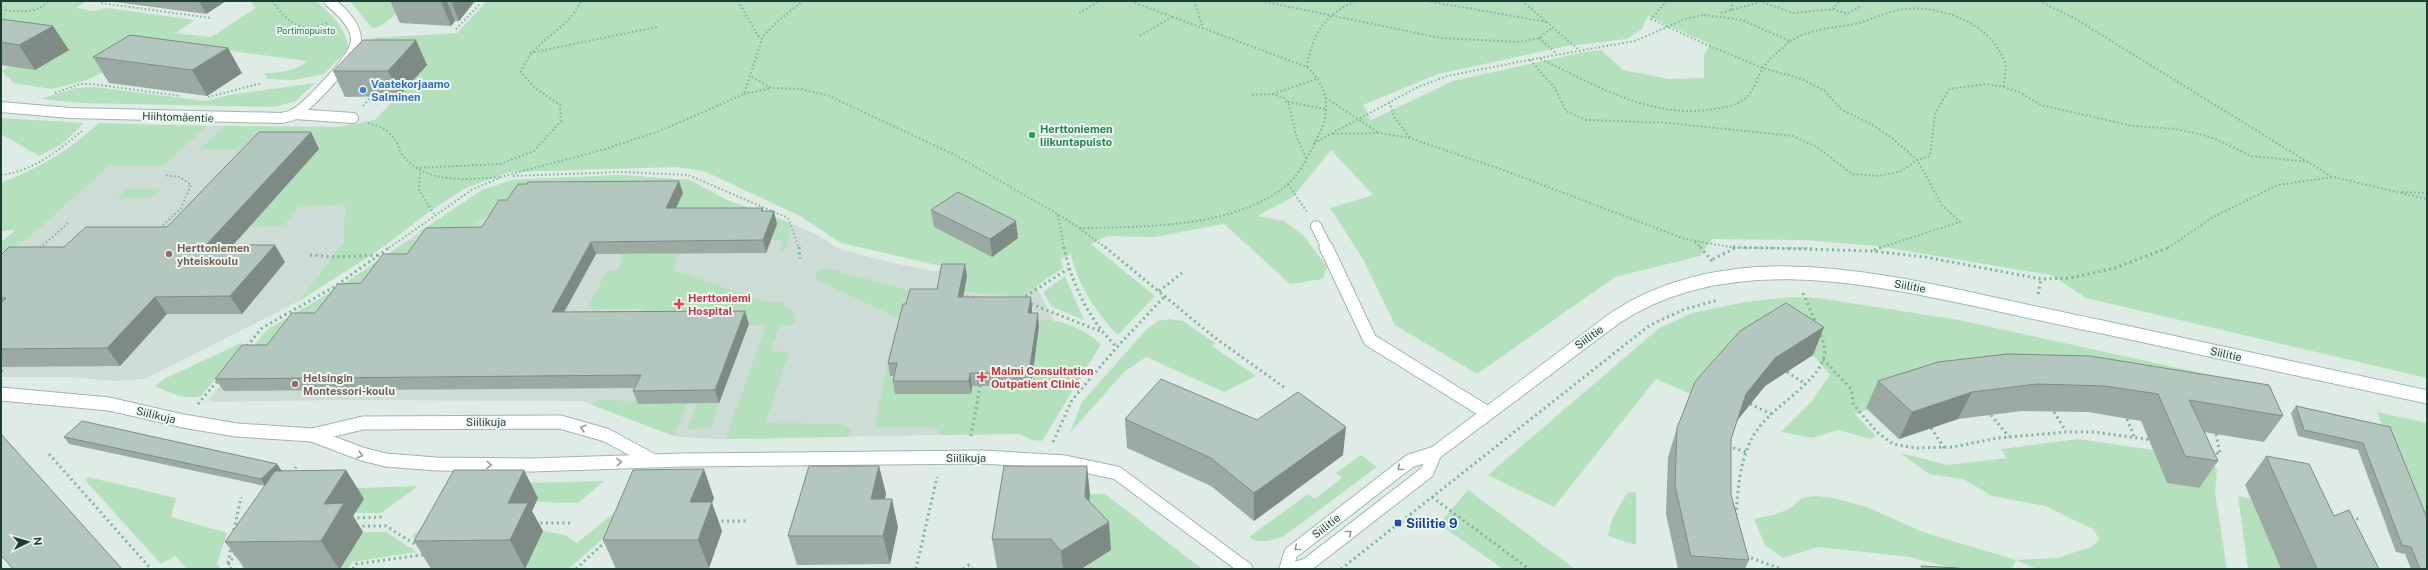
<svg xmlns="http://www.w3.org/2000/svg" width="2428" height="570" font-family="'Public Sans',sans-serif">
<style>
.built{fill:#cddcd4}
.green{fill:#b5e0bd;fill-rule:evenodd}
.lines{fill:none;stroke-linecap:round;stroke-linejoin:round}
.lane-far1-casing{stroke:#a1b4ac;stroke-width:12}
.lane-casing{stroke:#a1b4ac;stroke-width:15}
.street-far1-casing{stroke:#a1b4ac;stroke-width:12}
.street-casing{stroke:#a1b4ac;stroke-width:15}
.secondary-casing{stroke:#9cb9ac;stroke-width:15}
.path-far1{stroke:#7cb39e;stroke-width:2;stroke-dasharray:1.5 2.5;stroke-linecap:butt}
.path{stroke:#7cb39e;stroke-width:3;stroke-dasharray:2 3.5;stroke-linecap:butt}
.lane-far1{stroke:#fff;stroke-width:10}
.lane{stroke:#fff;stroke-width:13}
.street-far1{stroke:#fff;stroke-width:10}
.street{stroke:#fff;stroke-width:13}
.secondary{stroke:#fff;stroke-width:13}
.wall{fill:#9baba3}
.shaded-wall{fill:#7e8b85}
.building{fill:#b4c7be;stroke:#7e8b85}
.oneway{stroke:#8e9e99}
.shop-dot{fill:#3f7fe0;stroke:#eff8f3;stroke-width:1.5}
.leisure-dot{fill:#2e9e5b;stroke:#eff8f3;stroke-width:1.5}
.education-dot{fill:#8d6e63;stroke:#eff8f3;stroke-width:1.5}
.health-dot{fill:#e0444e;stroke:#eff8f3;stroke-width:1.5}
.transit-dot{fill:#1a4fb4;stroke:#eff8f3;stroke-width:1.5}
.labels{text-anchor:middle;stroke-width:4;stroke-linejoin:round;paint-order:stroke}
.far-park-label{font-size:9px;fill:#24793f;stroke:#eff8f3}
.shop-label{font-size:11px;font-weight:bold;fill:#366cbe;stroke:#eff8f3;text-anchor:start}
.street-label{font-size:11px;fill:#1e3e33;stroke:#eff8f3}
.leisure-label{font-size:11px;font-weight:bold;fill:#27864d;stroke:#eff8f3;text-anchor:start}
.education-label{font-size:11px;font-weight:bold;fill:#785e54;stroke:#eff8f3;text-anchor:start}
.health-label{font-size:11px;font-weight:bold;fill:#be3a42;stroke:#eff8f3;text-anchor:start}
.near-transit-label{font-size:13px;font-weight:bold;fill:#164399;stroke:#eff8f3;text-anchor:start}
</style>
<rect width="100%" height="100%" fill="#dfece5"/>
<g class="built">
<path d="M157,125L339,127L345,203L343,242L299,301L145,379L112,381L71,377H1V257L33,234Z"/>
<path d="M620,175L689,180L727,200L783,220L819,236L839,249L893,263L938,272H1039L1036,286L1054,320L1041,433L720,439L678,437L582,401L344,400L212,402L209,399L267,330L338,288L482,190L512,180Z"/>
</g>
<g class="green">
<path d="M1,1H86L76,8L94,11L107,8L195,20L175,33L211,37L256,8L250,1H316C330,13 349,31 348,50L324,74L293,80L268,79L264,73C279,73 297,71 307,61L195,46L116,66L87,80L52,89L13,83L2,71L9,66L1,41Z"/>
<path d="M350,1H405C399,11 384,28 372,28Z"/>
<path d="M475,1H2427V378L2086,298L2051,275L1877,246L1804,240L1712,239L1700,256L1615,277L1477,374L1395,325L1363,259L1330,208L1373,195L1331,150L1293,197L1257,216L1284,221L1304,236L1327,267L1323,279L1290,284L1224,224L1154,237L1107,236L1091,244L1155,296L1118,335C1097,315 1077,283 1071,254L1061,259L1063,268L1020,297L942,289L938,272L941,266L841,243L800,216L704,171L677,167L509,172L466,188L433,209L379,250L299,301L343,242L345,204L299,207L284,225L249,227L319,149L199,150L224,126L339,127L375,120L426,65L369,49L373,38L457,33L486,2ZM1648,16L1710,44L1704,55V78L1669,79L1623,70L1601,50L1579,53L1453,81L1371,120L1363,105L1438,74L1567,46L1627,39L1642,29Z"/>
<path d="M315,83L296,101L274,107L82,103L41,99L75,88L94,87L205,101L229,95Z"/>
<path d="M1,118L84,123L62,144L39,156L1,134Z"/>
<path d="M99,123L206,126L164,166H110L33,234L1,257V242L16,230L1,231V183C43,166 65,153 99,123Z"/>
<path d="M620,175L689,180L727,200L783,220C794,225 788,239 786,248L779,253L783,240H771L777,224L492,214L466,229L419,232L482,190L512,180Z"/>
<path d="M127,189H161L151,198H117Z"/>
<path d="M432,240L275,357L244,358L267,330L338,288L407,241Z"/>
<path d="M679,253L673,270L763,301L782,303L795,313L794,325H780L770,351L789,352L765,423L841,424L849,427L851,432L847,437L726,439L766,325L636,324L643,309H587L607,271H617L623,259L619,254Z"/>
<path d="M821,269H829L904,289L918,297L904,325L896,317L817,280L815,273Z"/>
<path d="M1065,276L1084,320L1052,307L1043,292Z"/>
<path d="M1792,297L1818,298L1959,320L2238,381L1925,389L1855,414L1876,436L1870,439L1838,430L1812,438L1781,432L1811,402L1830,375L1813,355L1698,397L1656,379L1554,507L1488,475L1658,329L1692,313L1745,302Z"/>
<path d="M1040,319C1063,320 1084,329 1101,344L1042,441L1032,440L1020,434L942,435L934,427H874L895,332L902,331L891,375L905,376L971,393L972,386H1031Z"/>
<path d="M1170,319L1183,321L1215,343L1212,346L1256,376L1224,392L1146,357L1124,372L1070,433L1082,402L1147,329L1158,321Z"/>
<path d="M241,343L243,345L201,396C184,400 170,393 155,386L164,379Z"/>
<path d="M598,400L639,401L638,404L687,403L674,436L592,405Z"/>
<path d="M719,403L711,428L687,429L697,404Z"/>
<path d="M2377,412L2427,423V540Z"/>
<path d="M2078,439L2153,450L2167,483L2198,488L2209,461L2217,469L2215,492L2227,569H2037L2016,560L2012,569H1956L1910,557L1818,547L1783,558L1765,545L1754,519L1773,515L1789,509L1802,498L1815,496L1833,498L1867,507L1923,532L2016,560L2057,558L2091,547L2100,540L2093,529L2045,506L1992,496L1963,479L1929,474L1900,453L1948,465L2007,458L2001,449Z"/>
<path d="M1361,455L1377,467L1284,536C1273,540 1259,545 1249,537L1308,494L1315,499L1342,478L1336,473Z"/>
<path d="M88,477L176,498L171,517L227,533L217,563L221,569H187L175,556L161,564L85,480Z"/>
<path d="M314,477L360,488L418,486L381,513H355L363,499L247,569H243L240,558Z"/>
<path d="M604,481L578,503L537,502L538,498L432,549L412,536L456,503L472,484Z"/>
<path d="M1468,490L1575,569H1503L1439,524Z"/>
<path d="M1636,492V545L1608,536L1612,519L1627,493Z"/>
<path d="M1090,494H1105L1202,569H1081L1111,550L1087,525Z"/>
<path d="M2238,496L2251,499L2281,569H2248Z"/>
<path d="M626,503L618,526L568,569H515H525L543,531L565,535L577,543Z"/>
<path d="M363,532H386L417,552L352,562L348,569H340Z"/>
</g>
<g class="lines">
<defs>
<g id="lane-far1">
<path d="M294,114L353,118"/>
<path d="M1316,226L1327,248"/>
</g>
<path id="lane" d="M1326,247L1370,340L1486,412"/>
<path id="street-far1" d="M1,107L70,113L281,118C285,117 289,117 293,115C308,106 355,58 356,41C357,25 340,10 329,1"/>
<g id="street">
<path d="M1,394L109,404L183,421L237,430L312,435L363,423L560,422L606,435L652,460"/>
<path d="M312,435L362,454L386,460L436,464L532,465L684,460L983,457L1065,462L1117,473L1246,569"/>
</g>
<g id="secondary">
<path d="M1286,569L1291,553L1410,461L1435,453L1615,318C1721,248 1855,274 1972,299C2017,309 2062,319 2107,328C2214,351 2320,374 2427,397"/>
<path d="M1293,569L1307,565L1427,472L1435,453"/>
</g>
</defs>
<use href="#lane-far1" class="lane-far1-casing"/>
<use href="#lane" class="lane-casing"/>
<use href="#street-far1" class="street-far1-casing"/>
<use href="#street" class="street-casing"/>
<use href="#secondary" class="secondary-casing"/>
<g class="path-far1">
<path d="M273,1C280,13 294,29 310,28C316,28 322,24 328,23"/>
<path d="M738,1L760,39"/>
<path d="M1194,1L1203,28"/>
<path d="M1261,1L1441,38L1519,42L1539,38L1552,28"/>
<path d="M1427,1L1547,22"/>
<path d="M1522,1L1578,49"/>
<path d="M1667,1L1651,19L1705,44L1763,68L1802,79L1825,91L1842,110L1871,124L1891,137L1917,160L1942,205L1960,222L1879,248"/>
<path d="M1759,1L1793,13L1833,9L1839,1"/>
<path d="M2039,1L2074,18L2332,177"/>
<path d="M101,3L211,18"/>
<path d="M1833,9L1847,14L1860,7"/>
<path d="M1,10C17,11 36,15 48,1"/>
<path d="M1731,10L1733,1"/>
<path d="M1079,13L1099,1"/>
<path d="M1721,13L1760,2"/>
<path d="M1704,15L1742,20L1790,41C1780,50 1770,58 1762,69C1756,79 1754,93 1743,100C1733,107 1720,108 1708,110C1646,117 1593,84 1539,58L1635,41L1685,19Z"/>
<path d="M456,29L479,5"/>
<path d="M1140,36L1172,17"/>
<path d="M1539,38L1556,53"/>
<path d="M1790,41C1810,29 1832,28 1855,24C1872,20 1887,11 1904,9C1943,5 1992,24 2005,63C2007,69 2004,80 2003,87"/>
<path d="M530,53L657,27"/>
<path d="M1530,60L1555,88L1566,111L1586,120L1669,123L1793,136L1817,147L1852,174L1879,176L1902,171L1917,160L1930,156L1935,114L1949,89L1987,84L2003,87L2019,92L2041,105L2133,126L2176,129L2199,134L2216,139L2251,156L2309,162"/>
<path d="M1307,67C1312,34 1325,14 1356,1"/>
<path d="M752,77L771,88L801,89L827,95L955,155L1071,222L1106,248"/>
<path d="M55,93L80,84H92L181,96"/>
<path d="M744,94L771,88"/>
<path d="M1273,94L1319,78"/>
<path d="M1252,95L1273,94L1284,98L1289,105L1296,135L1306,158"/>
<path d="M208,97L262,83"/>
<path d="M1326,98L1379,133"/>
<path d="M1288,102L1325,109"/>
<path d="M1389,102L1395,118L1410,138"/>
<path d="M363,106L371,97"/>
<path d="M368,123C380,126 391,131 397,143C399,148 400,153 404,157C428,185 469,179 502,177"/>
<path d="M1333,134L1379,133L1410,138L1503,170L1685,239L1736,248H1814"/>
<path d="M1314,143L1418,87L1447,76L1539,58"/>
<path d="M416,168L500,164L534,151L561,121L560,105L534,87L521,72C532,40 568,31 581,1"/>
<path d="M420,173L419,190L434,214"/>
<path d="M1,175C33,171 58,151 82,131"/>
<path d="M513,176L622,172L688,175L788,218L799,248"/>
<path d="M1288,184L1307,212"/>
<path d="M2402,192L2427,193"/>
<path d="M1058,215L1064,248"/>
<path d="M160,228L181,208L191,185L180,177L164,175"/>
<path d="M1080,228C1144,227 1237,228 1288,184C1303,171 1312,148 1321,130C1331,107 1326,84 1307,67L1130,1"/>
<path d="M1695,242L1701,248"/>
<path d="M40,248L68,223"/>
<path d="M389,248L473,189L504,176L602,150L660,131L744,94L763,36L779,20L803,1"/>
<path d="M2168,248L2213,217L2278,185L2333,177L2427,199"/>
</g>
<g class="path">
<path d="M799,247L800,259"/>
<path d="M1064,247C1071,283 1090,322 1117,347"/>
<path d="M1105,247L1214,337L1285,388"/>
<path d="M1700,247L1712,261"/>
<path d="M1733,247L1871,251L1925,257L2041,279L2070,278L2115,268L2170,247"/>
<path d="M39,249L41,247"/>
<path d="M1874,250L1882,247"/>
<path d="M310,255L336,257L379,255"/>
<path d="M1713,259L1735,248"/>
<path d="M1159,291L1182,273"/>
<path d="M1803,293L1816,323"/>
<path d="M2038,294L2041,279"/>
<path d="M961,296L978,298"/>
<path d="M1021,299L1068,269"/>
<path d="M1026,302L1100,331"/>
<path d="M247,346L262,328L334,287L390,247"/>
<path d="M1823,359L1852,390L1853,403L1858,410L1877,432L1893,444L1915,448L1953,447L1998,438L2067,432H2095L2151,440"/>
<path d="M1,371L4,369"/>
<path d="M1787,372L1804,383"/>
<path d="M198,404L219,379"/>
<path d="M1750,404L1771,414"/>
<path d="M2054,412L2066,431"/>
<path d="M1991,415L2009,437"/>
<path d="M2127,419L2134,436"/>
<path d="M1931,428L1944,448"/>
<path d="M971,436L980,386"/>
<path d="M1053,442L1072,400L1117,347L1165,296"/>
<path d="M1728,446L1746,452"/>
<path d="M2211,452L2220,454L2216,434"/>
<path d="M49,454L151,569"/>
<path d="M292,473L296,467"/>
<path d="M1432,497L1529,569"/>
<path d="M1736,515C1738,487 1740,457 1755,433C1771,407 1818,383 1824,357C1826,349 1823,340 1820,333"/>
<path d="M352,518L385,517"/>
<path d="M2351,518L2359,519"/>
<path d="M716,521H746"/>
<path d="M535,523H573"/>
<path d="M357,526H386L418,546"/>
<path d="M234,530L241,497"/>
<path d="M1746,556L1781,569"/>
<path d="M228,563L231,547"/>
<path d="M231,569L228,565L236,553"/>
<path d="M353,569L356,564L422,555L424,551"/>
<path d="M576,569L605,542"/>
<path d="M916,569L937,477"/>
<path d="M963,569L969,565L972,569"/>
<path d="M1341,569L1650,325L1685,309L1718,300"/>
</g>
<use href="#lane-far1" class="lane-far1"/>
<use href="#lane" class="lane"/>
<use href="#street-far1" class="street-far1"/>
<use href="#street" class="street"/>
<use href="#secondary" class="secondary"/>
</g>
<g class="wall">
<path d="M114,1H226L206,14L115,2Z"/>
<path d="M390,1H475L459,21H455L451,26L400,23Z"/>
<path d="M1,19L69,50L35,70L1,65Z"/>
<path d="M93,57L242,73L207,96L109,83Z"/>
<path d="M427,65L399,96L345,97L333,71Z"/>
<path d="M311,132L319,149L233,245L285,262L242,314H167L120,366L1,367V255L64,247L167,227Z"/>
<path d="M679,181L683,193L676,208H763V211L777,224L766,253L596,254L564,312L749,324L719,403L638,404L633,391L634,388L224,391L215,379L407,254L482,227L507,200Z"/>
<path d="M931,210L1018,238L992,257L934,227Z"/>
<path d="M967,276L963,297H1031L1032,310V313L1039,326L1031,386H972L971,394H895L893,381L894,376H890L888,363L937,289Z"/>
<path d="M1824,327L1813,355L1765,386L1737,420L1731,439V495L1749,560L1745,569H1678L1666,514L1668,457L1677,428Z"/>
<path d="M2007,354L2283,416L2264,442L2204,432L2218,461L2199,488L2167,483L2141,421L2088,412L2022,411L1958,419L1899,439L1866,408L1878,381Z"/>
<path d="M2296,406L2390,427L2427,569H2411L2405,554L2396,552L2358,450L2298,436L2291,413Z"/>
<path d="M1125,419L1257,420L1343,455L1254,521L1211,486L1127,448Z"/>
<path d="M64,437L282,471L346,470L364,499L353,516L363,532L340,569H245L225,542L265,486L69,444Z"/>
<path d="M2266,456L2334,516L2379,569H2281L2245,485Z"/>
<path d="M879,466L886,494L885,499L898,527L890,564L797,565L788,536Z"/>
<path d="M1090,494L1089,501L1111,550L1081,569H1056L1055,568H997L992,539Z"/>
<path d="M538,498L532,511L543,531L525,569H431L414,541Z"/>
<path d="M714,498L712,503L722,531L709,568L616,569L603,540Z"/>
</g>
<g class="shaded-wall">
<path d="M199,1H226L206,14Z"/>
<path d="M441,1H447L455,21L451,26Z"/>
<path d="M451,1H475L459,21Z"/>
<path d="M53,26L69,50L35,70L19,45Z"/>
<path d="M416,40L427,65L399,96L388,71Z"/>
<path d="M228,48L242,73L207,96L192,70Z"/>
<path d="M311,132L319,149L217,263L206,245Z"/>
<path d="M679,181L683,193L670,221L666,208Z"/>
<path d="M774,211L777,224L766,253L763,240Z"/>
<path d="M1016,221L1018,238L992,257L990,239Z"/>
<path d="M591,242L596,254L557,325L552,312Z"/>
<path d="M275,245L285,262L242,314L230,296Z"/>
<path d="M965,264L967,276L961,310L958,297Z"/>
<path d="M155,297L167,314L120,366L107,348Z"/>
<path d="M1031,297L1032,310L1030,326L1028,313Z"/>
<path d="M745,311L749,324L719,403L715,390Z"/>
<path d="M1038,313L1039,326L1031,386L1029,373Z"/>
<path d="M1824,327L1813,355L1765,386L1736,422L1746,394L1775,358Z"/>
<path d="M970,373L972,386L971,394L969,381Z"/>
<path d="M1972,392L1958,419L1899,439L1912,412Z"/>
<path d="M1346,427L1343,455L1254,521V493Z"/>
<path d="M277,464L282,471L265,486L261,479Z"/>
<path d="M879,466L886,494L878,527L871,499Z"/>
<path d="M1087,466L1090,494L1087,525L1085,497Z"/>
<path d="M704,469L714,498L712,503L722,531L709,568L698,540L690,502Z"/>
<path d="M346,470L364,499L353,516L363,532L340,569H339L321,541L324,504Z"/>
<path d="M524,470L538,498L532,511L543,531L525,569L510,540L508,503Z"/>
<path d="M892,499L898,527L890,564L883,536Z"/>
<path d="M1109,522L1111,550L1081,569H1063L1061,551Z"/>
</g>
<g class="building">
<path d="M1,19L53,26L19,45L1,42Z"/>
<path d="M130,35L228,48L192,70L93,57Z"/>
<path d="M363,40H416L388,71H333Z"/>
<path d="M259,132H311L206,245H275L230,296L155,297L107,348L1,349V303L6,298H1V255L9,247H64L86,227H167Z"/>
<path d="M679,181L666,208H763L761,211H774L763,240L591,242L552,312L745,311L715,390L633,391L641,375L215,379L242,345H267L292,313H315L338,284L361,283L383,254H407L426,228L482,227L499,200H507L518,184H527L528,182Z"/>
<path d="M958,192L1016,221L990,239L931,210Z"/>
<path d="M942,264H965L958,297H1031L1028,313H1038L1029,373H970L969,381H893L897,363H888L903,304H906L910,289H937Z"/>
<path d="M1786,303L1824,327L1775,358L1746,394L1731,439V495L1749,560L1691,556L1675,486L1677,428L1695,382L1707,368L1740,331Z"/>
<path d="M2007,354L2090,356L2269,385L2283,416L2189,400L2218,461L2185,456L2158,394L2104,386L2037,384L1972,392L1912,412L1878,381L1938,362Z"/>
<path d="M1161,379L1257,420L1298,392L1346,427L1254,493L1211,458L1125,419Z"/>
<path d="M2296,406L2390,427L2427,518V569H2420L2411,547L2402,545L2363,443L2304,430Z"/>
<path d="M82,421L277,464L261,479L64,437Z"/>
<path d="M1,434L122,569H13L1,555Z"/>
<path d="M2266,456L2309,464L2334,516L2349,510L2379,569H2317Z"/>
<path d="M809,466H879L871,499H892L883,536H788Z"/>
<path d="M1004,466H1087L1085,497L1109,522L1061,551L1051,539H992Z"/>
<path d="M704,469L690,502H712L698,540H603L633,470Z"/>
<path d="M346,470L324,504L344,503L321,541L225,542L275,471Z"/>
<path d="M454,470H524L508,503H528L510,540L414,541Z"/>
<path d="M1921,566L1959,568V569H1923Z"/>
</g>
<defs><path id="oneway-chevron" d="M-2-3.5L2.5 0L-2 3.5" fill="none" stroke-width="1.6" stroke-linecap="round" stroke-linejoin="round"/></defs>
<g class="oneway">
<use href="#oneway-chevron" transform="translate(583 428) rotate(-164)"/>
<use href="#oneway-chevron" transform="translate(360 455) rotate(17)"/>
<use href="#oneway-chevron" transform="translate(619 462) rotate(-2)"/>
<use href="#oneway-chevron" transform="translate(489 465) rotate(1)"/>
<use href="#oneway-chevron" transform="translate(1400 468) rotate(142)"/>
<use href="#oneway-chevron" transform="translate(1349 533) rotate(-38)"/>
<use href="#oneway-chevron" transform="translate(1297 548) rotate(142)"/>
</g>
<circle class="shop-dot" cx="363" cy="90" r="4"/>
<circle class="leisure-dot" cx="1032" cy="135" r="4"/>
<g class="education-dot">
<circle cx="169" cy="254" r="4"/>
<circle cx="295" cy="384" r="4"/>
</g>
<g class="health-dot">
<path d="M677 298h4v4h4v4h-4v4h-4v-4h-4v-4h4z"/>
<path d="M980 371h4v4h4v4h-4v4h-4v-4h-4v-4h4z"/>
</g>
<rect class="transit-dot" x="1394" y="519" width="8" height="8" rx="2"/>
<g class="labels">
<g class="far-park-label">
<text x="306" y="34">Portimopuisto</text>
</g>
<g class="shop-label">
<text x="371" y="88">Vaatekorjaamo<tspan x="371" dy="13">Salminen</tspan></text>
</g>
<g class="street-label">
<text transform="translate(178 117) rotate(2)" y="4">Hiihtomäentie</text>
<text transform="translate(1910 286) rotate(10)" y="4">Siilitie</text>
<text transform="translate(1589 337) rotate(-36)" y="4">Siilitie</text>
<text transform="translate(2226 354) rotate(12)" y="4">Siilitie</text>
<text transform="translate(156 415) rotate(13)" y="4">Siilikuja</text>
<text x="486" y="426">Siilikuja</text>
<text x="966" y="462">Siilikuja</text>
<text transform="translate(1326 526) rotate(-38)" y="4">Siilitie</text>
</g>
<g class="leisure-label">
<text x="1040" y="133">Herttoniemen<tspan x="1040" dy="13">liikuntapuisto</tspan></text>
</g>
<g class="education-label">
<text x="177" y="252">Herttoniemen<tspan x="177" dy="13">yhteiskoulu</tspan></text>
<text x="303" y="382">Helsingin<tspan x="303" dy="13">Montessori-koulu</tspan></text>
</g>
<g class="health-label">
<text x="688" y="302">Herttoniemi<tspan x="688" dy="13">Hospital</tspan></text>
<text x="991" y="375">Malmi Consultation<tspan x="991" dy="13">Outpatient Clinic</tspan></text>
</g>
<g class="near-transit-label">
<text x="1406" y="528">Siilitie 9</text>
</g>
</g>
<rect width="2428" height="570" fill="none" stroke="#1e3e33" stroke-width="4"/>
<g transform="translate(28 542) rotate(85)" stroke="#eff8f3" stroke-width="3" paint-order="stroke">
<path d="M0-3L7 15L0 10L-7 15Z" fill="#1e3e33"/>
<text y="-6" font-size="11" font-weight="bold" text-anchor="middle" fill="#1e3e33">N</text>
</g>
</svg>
